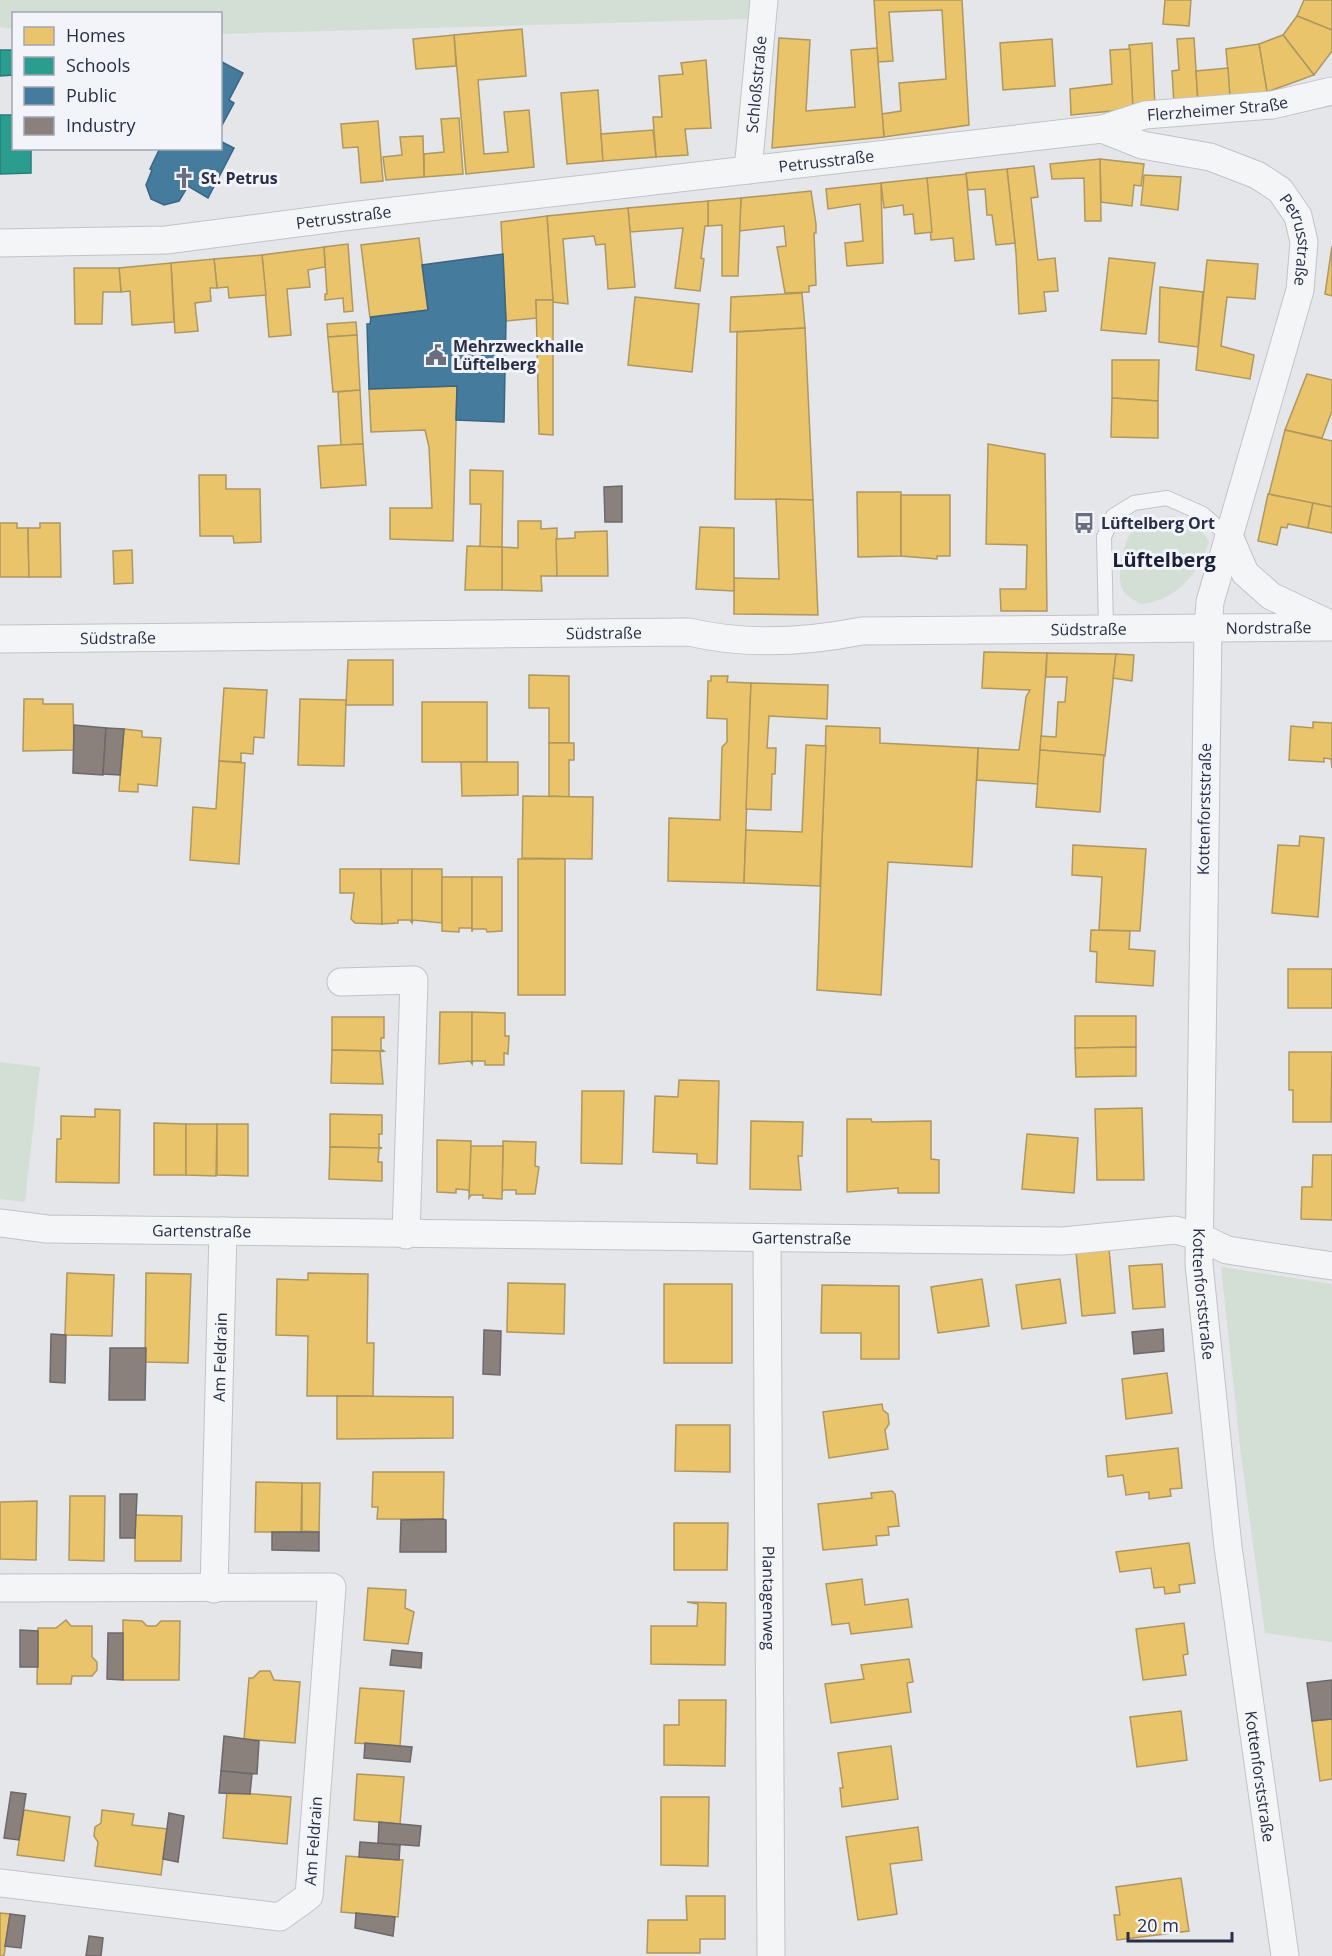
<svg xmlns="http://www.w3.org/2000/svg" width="1332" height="1956" font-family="'Open Sans',sans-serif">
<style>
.green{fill:#d3ded5}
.homes{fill:#e9c46a;stroke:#af9760;stroke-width:1.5}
.schools{fill:#2a9d8f;stroke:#297c79;stroke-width:1.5}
.public{fill:#457b9d;stroke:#3c6483;stroke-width:1.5}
.industry{fill:#8a817c;stroke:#6d686c;stroke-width:1.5}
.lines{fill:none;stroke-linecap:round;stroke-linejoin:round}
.lane-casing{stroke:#c1c3c8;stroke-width:16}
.street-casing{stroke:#c1c3c8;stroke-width:29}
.lane{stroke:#f4f5f7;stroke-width:14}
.street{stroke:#f4f5f7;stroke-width:27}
.labels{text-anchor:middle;stroke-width:6;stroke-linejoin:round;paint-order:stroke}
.street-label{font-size:16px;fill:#282f47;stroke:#f3f4f9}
.poi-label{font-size:16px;font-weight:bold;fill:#282f47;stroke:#f3f4f9;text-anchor:start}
.quarter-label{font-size:20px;font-weight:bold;fill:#1a2038;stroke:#f3f4f9}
</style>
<rect width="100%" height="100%" fill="#e4e6ea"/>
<g class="green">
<path d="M0,0H750L749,19L221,34L220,14H14L13,29L0,27Z"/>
<path d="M1174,516C1190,523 1201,526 1209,542C1199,573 1176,601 1141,604C1134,600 1127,597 1123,590C1115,574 1124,535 1138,525C1149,517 1162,517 1174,516Z"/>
<path d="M0,1062L40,1067L25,1202L0,1199Z"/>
<path d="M1221,1267L1332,1284V1642L1265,1633L1241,1455Z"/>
</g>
<g class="homes">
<path d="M874,0H962L969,125L884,137L882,114L901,111L899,83L946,79L942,10L889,12L893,61L878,62Z"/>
<path d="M1165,0H1191L1189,26L1163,24Z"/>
<path d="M1304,0H1332V30L1297,16Z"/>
<path d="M1297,16L1332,30V51L1314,75L1283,35Z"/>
<path d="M522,29L526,76L478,80L484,154L508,152L504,112L529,110L534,167L466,174L454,35Z"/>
<path d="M454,35L456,66L416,69L413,39Z"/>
<path d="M1283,35L1314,75L1267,92L1259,44Z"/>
<path d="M779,38L810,40L806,111L855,107L851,50L877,48L884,137L772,148Z"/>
<path d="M1194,38L1198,102L1174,105L1172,71L1179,70L1177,39Z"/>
<path d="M1052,39L1055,86L1003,90L1000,43Z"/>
<path d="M1152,43L1155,107L1133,109L1129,45Z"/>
<path d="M1259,44L1267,92L1230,98L1226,49Z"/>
<path d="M1130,49L1133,109L1071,115L1070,89L1112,84L1110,50Z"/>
<path d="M706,60L711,128L685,129L688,155L656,157L653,117H662L659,76L683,74L681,63Z"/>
<path d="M1228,68L1230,98L1198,102L1196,71Z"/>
<path d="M598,90L603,161L567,164L561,93Z"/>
<path d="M459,118L463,174L424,177V154L444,152L441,119Z"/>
<path d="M378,121L383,181L361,183L358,147L343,148L341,124Z"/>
<path d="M653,130L656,157L603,161L601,134Z"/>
<path d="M423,136L424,177L386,180L383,157L402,155L400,137Z"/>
<path d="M1100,159L1144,164L1141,186L1134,185L1132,206L1101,202Z"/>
<path d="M1100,159L1101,221H1085L1084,178L1052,179L1050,164Z"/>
<path d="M1034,166L1038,197L1031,198L1038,260L1055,258L1058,291L1044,292L1046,311L1019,314L1016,253L1007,169Z"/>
<path d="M1007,169L1015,243L996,245L992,215H987L985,189L968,190L966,173Z"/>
<path d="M966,174L974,259L955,261L953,238L931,240L927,178Z"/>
<path d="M1144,175L1181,177L1178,210L1141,205Z"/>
<path d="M927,178L932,232L915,234L913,214L904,215L903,205L884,208L881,183Z"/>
<path d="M881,183L883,263L847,266L845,243L863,241L860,204L828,209L826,189Z"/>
<path d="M811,191L816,224V233H814L816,285L809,286V292L785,293L777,247L786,246L784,226L739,231L741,198Z"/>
<path d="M741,198L738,276H722V225L708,226V201Z"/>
<path d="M708,201V226H705L701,258L704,259L700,291L675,288L683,228L630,232L628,208Z"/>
<path d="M628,208L635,287L608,289L605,244L596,245L594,236L563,239L568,304L553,302L547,216Z"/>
<path d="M547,216L553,300H536L537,318L506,321L501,222Z"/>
<path d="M419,238L428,310L370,318L361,245Z"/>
<path d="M348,244L353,311L344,312L343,298L325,300V294H327L324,247Z"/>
<path d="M1332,246V296L1325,294Z"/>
<path d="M324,247L325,267L308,270L310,287L287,289L291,335L269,337L262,255Z"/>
<path d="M262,255L266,295L229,298L228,287L217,288L214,259Z"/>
<path d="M1109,258L1155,263L1146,334L1101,330Z"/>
<path d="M214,259L217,288H210L211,301L195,303L198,331L175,333L171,263Z"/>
<path d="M1207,260L1258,264L1255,299L1227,297L1221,346L1254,355L1250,379L1196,370Z"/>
<path d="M171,263L174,322L132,325L130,291L121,292L119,268Z"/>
<path d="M74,268H119L121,292H103L102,324H75Z"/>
<path d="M1160,287L1203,292L1198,347L1159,342Z"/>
<path d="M802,293L805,328L730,332L731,297Z"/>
<path d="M635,297L699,304L692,372L628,365Z"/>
<path d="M536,300H553V435L539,434Z"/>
<path d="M356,322L357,335L328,337L327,324Z"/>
<path d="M805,328L813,500L735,499L737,332Z"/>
<path d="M357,335L360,390L333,392L328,337Z"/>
<path d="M1112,360H1159L1158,401L1112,398Z"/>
<path d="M1307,374L1332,380V411L1322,438L1285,430Z"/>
<path d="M457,386L453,541L390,539V508H432L429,447L425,430L371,432L369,389Z"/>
<path d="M360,390L363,444L341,445L338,392Z"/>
<path d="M1112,398L1158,401V438L1111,437Z"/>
<path d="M1285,430L1332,441V507L1269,494Z"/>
<path d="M363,444L366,485L321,488L318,446Z"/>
<path d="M988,444L1045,454L1047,611H1001L1000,589H1026L1027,545L986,544Z"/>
<path d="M470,470L503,471L502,547H480L481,504H470Z"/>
<path d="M199,475H226V489H260L261,542L234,543L233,536H200Z"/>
<path d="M857,492H901V556L858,557Z"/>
<path d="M1268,494L1313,503L1308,528L1288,524L1287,528L1281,527L1277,545L1258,541Z"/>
<path d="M901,495H950V556H937V559L901,556Z"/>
<path d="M776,499L813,500L818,615L734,614V578L779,579Z"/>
<path d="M1313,503L1332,507V533L1308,528Z"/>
<path d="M518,521H541V529L557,528V576H541L542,591L502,590V547L518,548Z"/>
<path d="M0,523H17V528H28L29,577H0Z"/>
<path d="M40,523H60L61,577H29L28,528H40Z"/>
<path d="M700,527L734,528V591L696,589Z"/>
<path d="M607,531L608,576H557L556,539L575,538V532Z"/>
<path d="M467,546L502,547V590H465Z"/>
<path d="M132,550L133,583L114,584L113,551Z"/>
<path d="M984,652L1047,653L1038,784L977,780L978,748L1019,750L1026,697L1030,690L982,688Z"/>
<path d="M1047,653L1116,654L1105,756L1040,750L1041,736L1056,737L1058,702H1065L1067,677H1046Z"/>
<path d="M1116,654L1134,655L1132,681L1113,678Z"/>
<path d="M348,660H393V705H346Z"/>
<path d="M529,675L569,676V743H549V708H529Z"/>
<path d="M711,676H728L727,682L751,683L744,883L668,881L669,818L720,820L722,747L727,742V719L707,718L708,681H711Z"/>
<path d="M751,683L828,685L827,719L769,716L767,748H776L775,774H772L771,810L746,809Z"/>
<path d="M224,688L267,690L264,738L254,737L253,754L241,753V762L219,761Z"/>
<path d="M24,699H43V704H73L74,750L23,751Z"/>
<path d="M300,699L346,700L344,766L298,765Z"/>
<rect x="422" y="702" width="65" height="60"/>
<path d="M1313,722L1332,723V768L1331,759L1324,758V762L1289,760L1291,726L1313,728Z"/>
<path d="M826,726L880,728V743L978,748L972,867L888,862L881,995L817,990Z"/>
<path d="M124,729L142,731V737L161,738L157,786L138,784V792L119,791Z"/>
<path d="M549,743H574V760H569V797L549,796Z"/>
<path d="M806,745L826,746L820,886L744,883L746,830L802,832Z"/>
<path d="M1040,750L1104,755L1100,812L1036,807Z"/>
<path d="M219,761L245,763L239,864L190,860L193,807L216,809Z"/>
<path d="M461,762H518V795L462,796Z"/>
<path d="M523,796L593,797L592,859L522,858Z"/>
<path d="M1300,836L1324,838L1318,917L1272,913L1278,845L1299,846Z"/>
<path d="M1073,845L1146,849L1140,931L1099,930L1102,877L1072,875Z"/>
<rect x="518" y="859" width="47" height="136"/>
<path d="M340,869H381L382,924L355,923L351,919L354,893H340Z"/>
<path d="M381,869H412V923L410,920H398V923L382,924Z"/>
<path d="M412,869H442V923L413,920L412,923Z"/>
<path d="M442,877H472V932V928H459V932L442,931Z"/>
<path d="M472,877H502V931L487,932L486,929H473L472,931Z"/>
<path d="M1091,930L1130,931L1129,949L1155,951L1153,986L1096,982L1097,952L1090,951Z"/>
<rect x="1288" y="969" width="44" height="39"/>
<path d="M440,1012H472V1064L470,1061L439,1064Z"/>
<path d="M472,1012L505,1013V1036H509L508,1054L504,1053V1065H485V1061H473L472,1064Z"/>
<path d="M1075,1016H1136V1047L1075,1048Z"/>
<path d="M332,1017H384V1038H381V1049L384,1051L332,1050Z"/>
<path d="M1136,1047V1076L1076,1077L1075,1048Z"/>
<path d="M332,1050L384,1051L380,1052L383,1084L331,1083Z"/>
<path d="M1289,1052H1332L1331,1122H1293V1090H1289Z"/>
<path d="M679,1080L719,1081L717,1164L697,1163V1154L653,1152L655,1096L678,1097Z"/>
<path d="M582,1091H624L622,1164L581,1163Z"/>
<path d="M1142,1108L1144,1180H1097L1095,1109Z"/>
<path d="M95,1109L120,1110L119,1183L56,1182L57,1139H61V1116L95,1117Z"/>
<path d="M330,1114L382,1115V1134H379V1147L382,1148L330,1147Z"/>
<path d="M847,1119H871L872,1122L931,1121V1159L939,1160V1193H898V1188L847,1192Z"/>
<path d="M751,1121L803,1122L802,1156H798L801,1190L750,1189Z"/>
<path d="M154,1123L186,1124V1175H154Z"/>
<path d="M186,1124H217L216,1176L186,1175Z"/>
<path d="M217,1124H248V1176L217,1175Z"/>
<path d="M1027,1134L1078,1138L1074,1193L1022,1189Z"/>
<path d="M437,1140L471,1141L470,1193L468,1190L456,1189V1193L437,1192Z"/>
<path d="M503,1141L536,1142L535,1166L539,1167L535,1194H516V1190H503L502,1193Z"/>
<path d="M471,1146H503L502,1199L483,1198V1195H471L469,1198Z"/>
<path d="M330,1147L382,1148L379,1149L378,1162H382V1181L329,1179Z"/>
<path d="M1313,1155H1332V1220L1301,1219L1302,1187H1312Z"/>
<path d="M1109,1249L1115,1313L1082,1316L1076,1252Z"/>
<path d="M1162,1264L1165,1307L1133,1309L1129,1266Z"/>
<path d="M67,1273L114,1275L112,1336L65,1335Z"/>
<path d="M146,1273L191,1274L188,1363L145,1362Z"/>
<path d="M308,1273L368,1274L367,1343H374L373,1396H307L308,1336L276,1335L277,1279L308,1280Z"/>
<path d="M982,1279L989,1326L938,1333L931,1287Z"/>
<path d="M1060,1279L1066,1323L1022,1329L1016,1285Z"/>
<path d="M508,1283L565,1284L564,1334L507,1332Z"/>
<rect x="664" y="1284" width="68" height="79"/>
<path d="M822,1285L899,1286V1359H861V1333H821Z"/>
<path d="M1167,1373L1172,1413L1126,1419L1122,1379Z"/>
<path d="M337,1396L453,1397V1438L337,1439Z"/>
<path d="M882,1404L883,1410L888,1414L889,1424L885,1430L888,1449L829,1458L823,1412Z"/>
<path d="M676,1425H730V1472L675,1471Z"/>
<path d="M1178,1448L1182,1488L1170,1489L1171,1496L1149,1499V1492L1126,1495L1123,1475L1108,1477L1106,1456Z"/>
<path d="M373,1472H444L443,1519H377L378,1507H372Z"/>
<path d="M256,1482L302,1483L301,1532H255Z"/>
<path d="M302,1483H320L319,1532L302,1531Z"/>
<path d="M892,1491L895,1494L899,1526L888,1527L889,1535L876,1536L877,1545L823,1550L818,1504L872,1498L871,1493Z"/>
<path d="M70,1496H105L104,1561L69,1560Z"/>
<path d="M37,1501L36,1560L0,1559V1502Z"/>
<path d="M135,1515L182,1516L181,1561H135Z"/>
<path d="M674,1523H728L727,1570H674Z"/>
<path d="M1189,1543L1195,1583L1179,1585L1180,1592L1165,1594L1164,1587L1154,1588L1151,1568L1120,1572L1116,1552Z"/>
<path d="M862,1579L865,1605L908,1599L912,1627L851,1634L849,1623L832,1625L826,1584Z"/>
<path d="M368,1588L406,1590L405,1608L414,1612L408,1644L364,1640Z"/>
<path d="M687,1602L726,1603L725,1665L651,1664V1626H697L698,1604Z"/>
<path d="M66,1620L71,1626H92V1657L97,1662V1670L92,1676H72L71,1684H37L38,1628H56Z"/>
<path d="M123,1620L142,1621L147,1626H156L161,1621H180L179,1680H123Z"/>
<path d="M1184,1623L1188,1654L1183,1655L1186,1675L1143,1680L1136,1629Z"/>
<path d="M909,1659L913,1682L907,1683L911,1712L831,1723L825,1684L864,1679L861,1665Z"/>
<path d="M260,1671H270L274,1680L300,1682L295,1743L244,1739L249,1678H253Z"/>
<path d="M360,1688L404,1691L400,1746L355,1743Z"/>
<path d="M679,1700H726L725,1766L664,1765V1725H679Z"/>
<path d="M1181,1711L1187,1760L1137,1767L1130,1717Z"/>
<path d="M1332,1719V1779L1320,1781L1312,1721Z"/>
<path d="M891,1746L898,1799L842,1807L840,1788H843L838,1753Z"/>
<path d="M357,1774L404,1777L400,1824L354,1820Z"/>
<path d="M227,1792L291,1797L287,1844L223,1838Z"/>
<path d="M661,1797H709L708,1866L661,1865Z"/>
<path d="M24,1810L70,1817L64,1861L17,1855Z"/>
<path d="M102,1810L134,1814L132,1825L167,1829L161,1875L95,1866L98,1842L94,1836L95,1827L101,1823Z"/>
<path d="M918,1827L922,1860L890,1864L897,1914L858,1920L846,1837Z"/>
<path d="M346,1856L403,1860L398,1917L341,1912Z"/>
<path d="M1181,1878L1189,1931L1117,1940L1114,1915H1120L1116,1887Z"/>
<path d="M686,1896H725V1939H700V1953H647L648,1920H687Z"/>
<path d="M0,1913L10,1914L4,1956H0Z"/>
</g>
<g class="schools">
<path d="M0,50H14V75L0,76Z"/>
<path d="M0,115H14V148H31V173L0,174Z"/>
</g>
<g class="public">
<path d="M220,61L243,73L229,100L234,103L220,129Z"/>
<path d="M220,141L234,148L208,198L188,186L179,201L164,205L151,199L146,185L152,170L150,169L160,148H220Z"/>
<path d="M503,254L506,321L504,422L456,420L457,386L369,389L367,324H370L371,317L428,310L422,265Z"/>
</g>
<g class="industry">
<path d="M622,486V522H605L604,487Z"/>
<path d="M74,725L106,728L103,775L73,773Z"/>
<path d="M106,728L124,729L120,775L103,774Z"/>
<path d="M1163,1329L1164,1351L1134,1354L1132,1332Z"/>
<path d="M484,1330L501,1331L500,1375L483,1374Z"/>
<path d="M51,1334L66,1335L65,1383L50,1382Z"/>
<path d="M110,1348H146L145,1400H109Z"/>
<path d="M120,1494H137L135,1538H120Z"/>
<path d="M443,1519L446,1520V1552H400L401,1520Z"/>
<path d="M272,1532H319V1551L272,1550Z"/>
<path d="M20,1630L38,1631V1667H20Z"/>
<path d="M108,1633H123V1680L107,1679Z"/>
<path d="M392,1650L422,1653L421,1668L390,1665Z"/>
<path d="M1332,1680V1719L1312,1721L1307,1683Z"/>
<path d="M224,1736L259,1741L257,1774L221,1771Z"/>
<path d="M365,1743L412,1747L410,1762L364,1758Z"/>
<path d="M221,1771L252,1774L250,1794L219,1793Z"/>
<path d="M11,1792L26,1794L19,1840L4,1838Z"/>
<path d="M169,1813L184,1816L178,1862L163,1859Z"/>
<path d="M379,1822L421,1826L419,1846L378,1843Z"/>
<path d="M360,1842L400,1845L399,1860L359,1857Z"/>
<path d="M356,1913L395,1917L393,1936L355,1928Z"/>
<path d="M10,1914L25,1916L21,1948L5,1946Z"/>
<path d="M89,1936L103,1938L101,1956H86Z"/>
</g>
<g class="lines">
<defs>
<path id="lane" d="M1106,628L1104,537L1113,516L1134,503L1167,498L1203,514L1230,538"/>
<g id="street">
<path id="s1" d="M1102,129L1145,115L1272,105L1332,91"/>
<path id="s2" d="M748,170L764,0"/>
<path id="s3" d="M0,243L166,240L351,216L1102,129L1142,145L1210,157L1257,175L1280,190L1298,216L1304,242L1300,290L1210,602L1208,629L1199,1264L1228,1547L1285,1956"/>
<path d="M1230,538L1245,573L1271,596L1332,625"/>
<path id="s4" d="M0,639L689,632C744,645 806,642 862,631L1332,627"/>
<path d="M341,982L414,980L406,1235"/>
<path id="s5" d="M0,1223L47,1229L1063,1241L1175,1230L1198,1236L1227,1250L1332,1266"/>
<path id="s6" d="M767,1238L771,1956"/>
<path d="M0,1588L332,1587L309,1896L280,1917L0,1883"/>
<path id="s7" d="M214,1589L223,1231"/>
</g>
</defs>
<use href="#lane" class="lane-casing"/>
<use href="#street" class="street-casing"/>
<use href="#lane" class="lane"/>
<use href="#street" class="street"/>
</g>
<defs>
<symbol id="church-bare" viewBox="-9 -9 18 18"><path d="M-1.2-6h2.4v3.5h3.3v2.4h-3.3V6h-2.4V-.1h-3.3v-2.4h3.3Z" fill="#6a6f80" stroke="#f3f4f9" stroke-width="2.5" paint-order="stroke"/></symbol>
<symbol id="civic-bare" viewBox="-9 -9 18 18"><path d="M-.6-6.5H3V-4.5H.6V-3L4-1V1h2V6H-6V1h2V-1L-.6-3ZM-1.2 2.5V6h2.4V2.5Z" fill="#6a6f80" stroke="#f3f4f9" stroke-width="2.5" paint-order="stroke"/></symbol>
<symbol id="bus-bare" viewBox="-9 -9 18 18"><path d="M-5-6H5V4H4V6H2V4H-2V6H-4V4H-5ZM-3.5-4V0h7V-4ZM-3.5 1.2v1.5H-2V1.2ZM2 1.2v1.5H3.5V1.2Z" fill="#6a6f80" stroke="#f3f4f9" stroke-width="2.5" paint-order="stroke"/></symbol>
</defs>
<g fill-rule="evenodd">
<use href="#church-bare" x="169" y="163" width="30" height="30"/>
<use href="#civic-bare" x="421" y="340" width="30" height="30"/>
<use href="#bus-bare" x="1069" y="508" width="30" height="30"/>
</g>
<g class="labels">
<g class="street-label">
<text dy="6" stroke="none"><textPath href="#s2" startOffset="86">Schloßstraße</textPath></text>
<text dy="6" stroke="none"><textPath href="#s1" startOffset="118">Flerzheimer Straße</textPath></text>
<text dy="6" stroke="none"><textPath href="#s3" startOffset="831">Petrusstraße</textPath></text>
<text dy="6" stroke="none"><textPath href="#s3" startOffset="345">Petrusstraße</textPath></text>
<text dy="6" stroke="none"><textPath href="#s3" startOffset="1353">Petrusstraße</textPath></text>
<text dy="6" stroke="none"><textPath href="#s4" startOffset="1090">Südstraße</textPath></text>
<text dy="6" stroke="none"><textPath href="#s4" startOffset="1270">Nordstraße</textPath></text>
<text dy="6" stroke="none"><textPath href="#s4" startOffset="604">Südstraße</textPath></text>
<text dy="6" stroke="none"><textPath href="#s4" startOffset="118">Südstraße</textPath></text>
<text transform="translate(1204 809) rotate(-89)" y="6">Kottenforststraße</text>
<text dy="6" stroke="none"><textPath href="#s5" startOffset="202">Gartenstraße</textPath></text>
<text dy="6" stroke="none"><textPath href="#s5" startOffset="802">Gartenstraße</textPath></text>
<text dy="6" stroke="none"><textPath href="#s3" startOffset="2422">Kottenforststraße</textPath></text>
<text dy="6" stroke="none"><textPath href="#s7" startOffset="232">Am Feldrain</textPath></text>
<text dy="6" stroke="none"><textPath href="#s6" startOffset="360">Plantagenweg</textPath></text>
<text dy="6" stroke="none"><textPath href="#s3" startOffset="2908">Kottenforststraße</textPath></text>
<text transform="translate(313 1841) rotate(-86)" y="6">Am Feldrain</text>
</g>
<g class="poi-label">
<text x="201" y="184">St. Petrus</text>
<text x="453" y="352">Mehrzweckhalle<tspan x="453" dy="18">Lüftelberg</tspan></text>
<text x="1101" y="529">Lüftelberg Ort</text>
</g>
<g class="quarter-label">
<text x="1164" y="567">Lüftelberg</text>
</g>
</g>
<rect x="12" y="12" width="210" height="138" fill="#f3f4f9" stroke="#a2a5b2" stroke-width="1.5"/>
<rect x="24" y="27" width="30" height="18" fill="#e9c46a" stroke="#a2a5b2" stroke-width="1.5"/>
<text x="66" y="42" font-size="18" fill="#282f47">Homes</text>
<rect x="24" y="57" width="30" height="18" fill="#2a9d8f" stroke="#a2a5b2" stroke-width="1.5"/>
<text x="66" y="72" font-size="18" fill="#282f47">Schools</text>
<rect x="24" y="87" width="30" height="18" fill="#457b9d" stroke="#a2a5b2" stroke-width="1.5"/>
<text x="66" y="102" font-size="18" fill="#282f47">Public</text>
<rect x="24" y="117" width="30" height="18" fill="#8a817c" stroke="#a2a5b2" stroke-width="1.5"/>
<text x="66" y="132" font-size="18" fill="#282f47">Industry</text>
<path d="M1128 1932v9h104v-9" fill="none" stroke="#282f47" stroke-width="3"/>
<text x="1137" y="1932" font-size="18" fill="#282f47" stroke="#f3f4f9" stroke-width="4.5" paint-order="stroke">20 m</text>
</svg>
